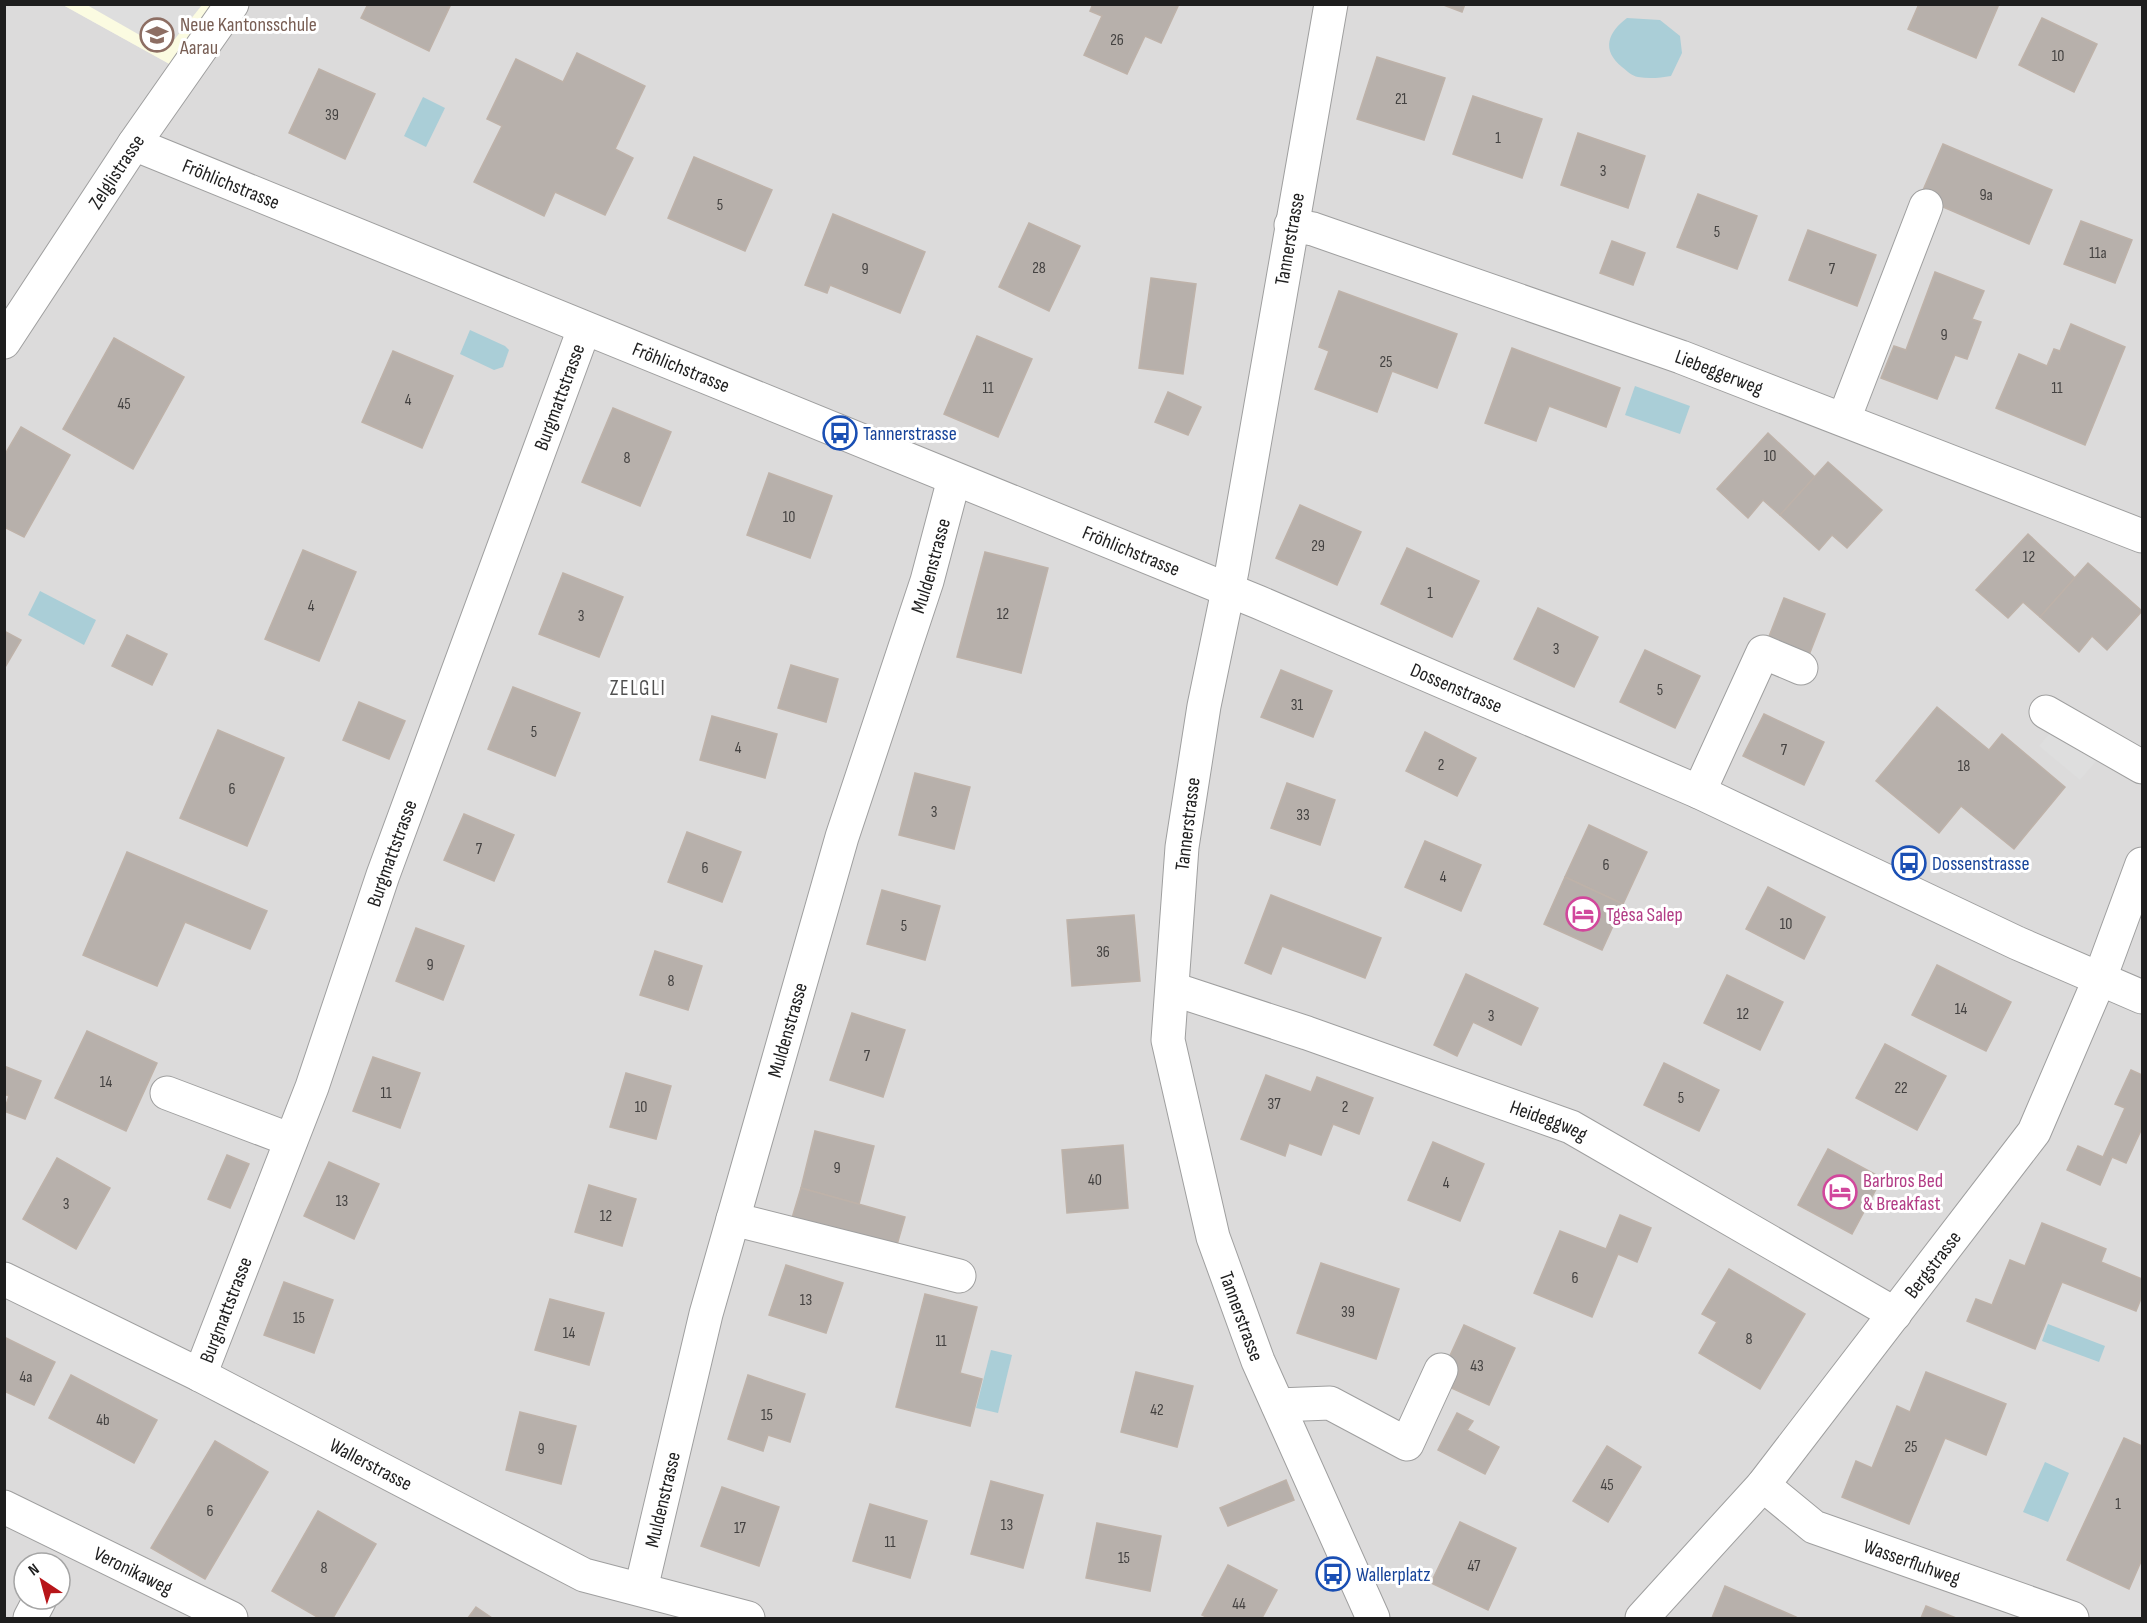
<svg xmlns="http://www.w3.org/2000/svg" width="2147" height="1623" font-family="'Sofia Sans Condensed',sans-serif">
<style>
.residential{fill:#dcdbdb;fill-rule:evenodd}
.education{fill:#fbfbe1}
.parking{fill:#dedede}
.water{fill:#aaced7}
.building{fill:#b7b0ab;stroke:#beb2a9;stroke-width:1.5}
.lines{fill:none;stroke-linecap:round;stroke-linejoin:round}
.minor-casing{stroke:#9f9f9f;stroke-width:35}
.minor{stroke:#fff;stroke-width:33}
.labels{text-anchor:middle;stroke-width:6;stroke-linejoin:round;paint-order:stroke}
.number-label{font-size:16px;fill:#444241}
.education-label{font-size:20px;fill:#785e54;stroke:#fff;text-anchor:start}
.street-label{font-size:20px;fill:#1e1e1e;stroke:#fff}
.transit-label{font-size:20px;fill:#164399;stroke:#fff;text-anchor:start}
.hotel-label{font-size:20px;fill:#b23c85;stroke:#fff;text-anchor:start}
.neighbourhood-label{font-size:21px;letter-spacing:1.5px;fill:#515151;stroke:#fff}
</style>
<rect width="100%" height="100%" fill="#eeebe5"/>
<path class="residential" d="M221,4L2142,5V1618H5V5H63L173,66ZM24,1563H60V1599H24Z"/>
<path class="education" d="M63,5H218L173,66Z"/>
<g class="parking">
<path d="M87,5H202L166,50Z"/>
<path d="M2070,709L2111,744L2080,780L2039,746Z"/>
</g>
<g class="water">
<path d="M1627,18L1660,20L1680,36L1682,53L1671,76C1660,78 1649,79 1638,77C1632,76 1627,71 1622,67C1601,50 1608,32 1627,18Z"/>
<path d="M423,97L445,108L426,147L404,136Z"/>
<path d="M470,330L505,346L509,350L503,367L494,370L460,354Z"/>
<path d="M1635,386L1690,406L1680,434L1625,415Z"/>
<path d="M40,591L96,620L84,645L28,615Z"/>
<path d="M2048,1324L2105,1346L2099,1362L2042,1341Z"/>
<path d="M991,1350L1012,1355L998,1413L976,1408Z"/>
<path d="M2045,1462L2069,1473L2048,1522L2023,1512Z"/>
</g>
<g class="building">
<path d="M368,4H451L429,51L361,18Z"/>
<path d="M1093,4H1179L1161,43L1145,36L1127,74L1084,55L1102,16L1090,11Z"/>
<path d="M1441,4H1465L1462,12Z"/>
<path d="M1919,4H1999L1976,58L1908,29Z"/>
<path d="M2042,18L2097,44L2074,92L2019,65Z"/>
<path d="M577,53L645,86L615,149L633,158L605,215L555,192L544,216L474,182L502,126L487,119L516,59L563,82Z"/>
<path d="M1377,57L1445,78L1424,140L1357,119Z"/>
<path d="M319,69L375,94L345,159L289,133Z"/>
<path d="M1473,96L1542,119L1522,178L1453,154Z"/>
<path d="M1578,133L1645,156L1628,208L1561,185Z"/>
<path d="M1943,144L2052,190L2029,244L1920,197Z"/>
<path d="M694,157L772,190L745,251L668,218Z"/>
<path d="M1698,194L1757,216L1737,269L1677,247Z"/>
<path d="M833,214L925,252L900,313L830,285L827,293L805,285Z"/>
<path d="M2081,221L2132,240L2115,283L2064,264Z"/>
<path d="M1029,223L1080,246L1049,311L999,287Z"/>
<path d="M1808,230L1876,255L1857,306L1789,280Z"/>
<path d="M1612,241L1645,253L1633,285L1600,273Z"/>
<path d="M1935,272L1984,291L1972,319L1981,322L1967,359L1955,355L1937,399L1881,378L1894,346L1906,350Z"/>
<path d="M1151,278L1196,284L1183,374L1139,368Z"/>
<path d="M1339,291L1457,334L1437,388L1392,371L1377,412L1315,389L1329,351L1319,347Z"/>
<path d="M2071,324L2125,347L2085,445L1996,408L2019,354L2047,366L2054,349L2060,351Z"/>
<path d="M977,336L1032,359L998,437L944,414Z"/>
<path d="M114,338L184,377L133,469L63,429Z"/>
<path d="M1512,348L1620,388L1606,427L1549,406L1536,441L1485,423Z"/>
<path d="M393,351L453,376L422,448L362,422Z"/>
<path d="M1168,392L1201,407L1188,435L1155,422Z"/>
<path d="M613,408L671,432L640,506L582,482Z"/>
<path d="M21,427L70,455L24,537L4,527V456Z"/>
<path d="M1768,433L1815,477L1780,515L1763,500L1748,518L1717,489Z"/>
<path d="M1828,462L1882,510L1847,548L1832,535L1819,550L1780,515Z"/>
<path d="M769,473L832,496L810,558L747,535Z"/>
<path d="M1300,505L1361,532L1337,585L1276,558Z"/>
<path d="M2028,534L2075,578L2040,617L2023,602L2008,618L1976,590Z"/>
<path d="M1407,548L1479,581L1452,637L1381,604Z"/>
<path d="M303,550L356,572L319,661L265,639Z"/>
<path d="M985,552L1048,568L1021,673L957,657Z"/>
<path d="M2088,563L2142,611L2107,650L2092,636L2079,652L2040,617Z"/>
<path d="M563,573L623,597L599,657L539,634Z"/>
<path d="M1784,598L1825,614L1809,655L1768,639Z"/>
<path d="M1538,608L1598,637L1574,687L1514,659Z"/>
<path d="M4,631L21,640L4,669Z"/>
<path d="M127,635L167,654L152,685L112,666Z"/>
<path d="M1645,650L1700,676L1675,728L1620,702Z"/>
<path d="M791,665L838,679L826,722L778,708Z"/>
<path d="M1281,670L1332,691L1313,737L1261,717Z"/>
<path d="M513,687L580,713L555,776L488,749Z"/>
<path d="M359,702L405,721L389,759L343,740Z"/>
<path d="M1937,707L1989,750L2002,734L2065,787L2014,849L1961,806L1939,833L1876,781Z"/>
<path d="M1764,714L1824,742L1804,785L1743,756Z"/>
<path d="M712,716L777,734L765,778L700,760Z"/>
<path d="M218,730L284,758L247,846L180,818Z"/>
<path d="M1425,732L1476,758L1457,796L1406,771Z"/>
<path d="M915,773L970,787L954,849L899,835Z"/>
<path d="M1287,783L1335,800L1320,845L1271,828Z"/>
<path d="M464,814L514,835L494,881L444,860Z"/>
<path d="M1589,825L1647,852L1623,904L1565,877Z"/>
<path d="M687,832L741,852L722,902L668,882Z"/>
<path d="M1425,841L1481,865L1461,911L1405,887Z"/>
<path d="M127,852L267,911L250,949L185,922L157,986L83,955Z"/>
<path d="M1565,877L1623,904L1602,950L1544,924Z"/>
<path d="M1768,887L1825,917L1804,959L1746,929Z"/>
<path d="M882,890L940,906L925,960L867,944Z"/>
<path d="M1271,895L1381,938L1365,978L1282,946L1271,974L1245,963Z"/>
<path d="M1134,915L1140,981L1072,986L1067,920Z"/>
<path d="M416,928L464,946L443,1000L396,981Z"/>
<path d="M655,951L702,966L688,1010L640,995Z"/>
<path d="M1937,965L2011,1002L1986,1051L1912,1015Z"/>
<path d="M1466,974L1538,1008L1521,1045L1473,1022L1457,1056L1434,1045Z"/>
<path d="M1727,975L1783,1002L1760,1050L1704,1023Z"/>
<path d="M852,1013L905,1030L883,1097L830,1080Z"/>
<path d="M87,1031L157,1063L126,1131L55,1098Z"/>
<path d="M1885,1044L1946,1076L1917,1130L1856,1098Z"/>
<path d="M373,1057L420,1073L400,1128L353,1111Z"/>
<path d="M1664,1063L1719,1090L1699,1131L1644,1105Z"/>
<path d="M4,1066L41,1081L25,1119L4,1111L9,1096L4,1094Z"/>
<path d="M2131,1070L2142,1075V1128L2126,1163L2112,1157L2100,1185L2067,1170L2078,1146L2103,1157L2125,1108L2115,1104Z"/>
<path d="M626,1073L671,1086L656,1139L610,1127Z"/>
<path d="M1266,1075L1311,1092L1317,1077L1373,1098L1359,1134L1333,1124L1321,1155L1289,1143L1285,1156L1241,1139Z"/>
<path d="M815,1131L874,1146L859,1204L801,1188Z"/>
<path d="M1433,1142L1484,1164L1460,1221L1408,1200Z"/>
<path d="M1123,1145L1128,1208L1067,1213L1062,1150Z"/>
<path d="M1828,1149L1882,1178L1852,1234L1798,1205Z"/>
<path d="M227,1155L249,1164L230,1208L208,1199Z"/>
<path d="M57,1158L110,1188L76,1249L23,1219Z"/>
<path d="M329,1162L379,1184L354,1239L304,1216Z"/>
<path d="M589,1185L636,1199L622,1246L575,1232Z"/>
<path d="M801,1188L905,1217L896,1248L792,1218Z"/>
<path d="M1620,1215L1651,1228L1637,1262L1618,1254L1592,1317L1534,1293L1560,1231L1606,1249Z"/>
<path d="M2042,1223L2106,1249L2101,1262L2142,1279V1296L2136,1311L2062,1282L2035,1349L1967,1321L1976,1299L1992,1305L2010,1260L2025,1266Z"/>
<path d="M1321,1263L1399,1289L1376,1359L1297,1333Z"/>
<path d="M786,1265L843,1283L826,1333L769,1315Z"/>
<path d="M1729,1269L1805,1314L1760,1389L1699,1353L1717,1322L1702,1314Z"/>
<path d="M284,1282L333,1300L314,1353L264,1335Z"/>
<path d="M925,1294L977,1307L960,1373L982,1379L970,1426L896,1407Z"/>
<path d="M550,1299L604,1313L589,1365L535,1350Z"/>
<path d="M1464,1325L1515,1348L1489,1405L1438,1382Z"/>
<path d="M4,1337L55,1362L34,1405L4,1391Z"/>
<path d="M1136,1372L1193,1386L1177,1447L1121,1432Z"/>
<path d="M1926,1372L2006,1404L1986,1455L1945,1438L1909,1524L1842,1497L1856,1461L1872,1468L1897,1406L1910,1412Z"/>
<path d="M71,1375L157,1420L134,1463L49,1418Z"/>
<path d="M748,1375L805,1394L790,1442L768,1435L763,1451L728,1439Z"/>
<path d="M520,1412L576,1426L561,1484L506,1470Z"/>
<path d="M1457,1413L1473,1421L1467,1430L1499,1447L1485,1474L1438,1450Z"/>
<path d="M2124,1438L2142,1446V1559L2129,1589L2067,1560Z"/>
<path d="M215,1441L268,1472L205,1579L151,1548Z"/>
<path d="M1607,1446L1641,1467L1608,1522L1573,1501Z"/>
<path d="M1286,1480L1294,1500L1228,1526L1220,1508Z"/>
<path d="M991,1481L1043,1495L1023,1568L971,1554Z"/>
<path d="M722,1487L779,1507L759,1566L701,1546Z"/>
<path d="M870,1504L927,1521L910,1578L853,1561Z"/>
<path d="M318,1511L376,1544L333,1618H319L272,1591Z"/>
<path d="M1460,1522L1516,1548L1488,1610L1431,1583Z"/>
<path d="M1097,1523L1161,1536L1150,1591L1086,1578Z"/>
<path d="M1228,1565L1277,1590L1262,1618H1208L1202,1615Z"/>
<path d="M1725,1586L1796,1617L1795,1618H1712Z"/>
<path d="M1926,1606L1956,1618H1921Z"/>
<path d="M476,1607L492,1618H468Z"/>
</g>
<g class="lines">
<defs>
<g id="minor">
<path id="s1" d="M1331,4L1232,571L1204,706L1182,847L1168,1040L1213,1237L1258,1361L1373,1618"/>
<path id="s2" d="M134,144L1258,602L1699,792L2017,943L2142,997"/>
<path id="s3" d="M1291,225L1313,229L1681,357L2142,536"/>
<path id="s4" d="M4,342L134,144L232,4"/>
<path d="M1844,419L1926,206"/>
<path d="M2046,712L2142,767"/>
<path d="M1699,792L1763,652L1801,668"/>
<path id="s5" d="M1173,989L1307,1033L1571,1127L1895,1314"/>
<path d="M167,1093L291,1140"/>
<path d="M733,1219L959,1276"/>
<path id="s6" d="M4,1279L200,1375L584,1575L748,1618"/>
<path id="s7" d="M200,1375L312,1087L383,875L584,329"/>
<path d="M1278,1405L1330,1403L1407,1444L1441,1370"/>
<path id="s8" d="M1763,1485L1814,1527L2072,1618"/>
<path id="s9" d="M4,1507L231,1618"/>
<path id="s10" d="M641,1589L706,1314L842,837L927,581L954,479"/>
<path d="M30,1618L40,1599"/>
<path id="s11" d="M1642,1618L1763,1485L2034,1132L2100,978L2142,864"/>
</g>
</defs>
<use href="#minor" class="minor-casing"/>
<use href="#minor" class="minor"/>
</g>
<defs>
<symbol id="school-ring" viewBox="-11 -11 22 22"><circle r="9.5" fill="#fff" stroke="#8d6e63" stroke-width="1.5"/><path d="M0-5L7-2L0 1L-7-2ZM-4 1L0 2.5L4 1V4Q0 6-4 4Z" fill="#8d6e63"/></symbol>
<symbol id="bus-ring" viewBox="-11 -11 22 22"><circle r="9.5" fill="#fff" stroke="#1a4fb4" stroke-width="1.5"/><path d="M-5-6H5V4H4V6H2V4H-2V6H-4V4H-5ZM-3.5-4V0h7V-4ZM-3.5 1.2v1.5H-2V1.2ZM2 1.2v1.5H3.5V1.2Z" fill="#1a4fb4"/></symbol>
<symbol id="hotel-ring" viewBox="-11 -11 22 22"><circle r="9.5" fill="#fff" stroke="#d1479c" stroke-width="1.5"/><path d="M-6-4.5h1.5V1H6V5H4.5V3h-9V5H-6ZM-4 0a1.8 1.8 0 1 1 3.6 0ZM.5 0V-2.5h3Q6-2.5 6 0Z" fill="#d1479c"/></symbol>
</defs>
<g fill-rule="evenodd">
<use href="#school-ring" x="138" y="16" width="38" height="38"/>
<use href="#bus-ring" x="821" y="414" width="38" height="38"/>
<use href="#bus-ring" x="1890" y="844" width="38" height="38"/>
<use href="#hotel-ring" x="1564" y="895" width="38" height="38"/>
<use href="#hotel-ring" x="1821" y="1173" width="38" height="38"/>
<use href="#bus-ring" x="1314" y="1555" width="38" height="38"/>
</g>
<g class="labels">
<g class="number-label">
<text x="1117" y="45">26</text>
<text x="2058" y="61">10</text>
<text x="1401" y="104">21</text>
<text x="332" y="120">39</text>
<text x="1498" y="143">1</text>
<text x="1603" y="176">3</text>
<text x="1986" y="200">9a</text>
<text x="720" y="210">5</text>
<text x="1717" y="237">5</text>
<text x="2098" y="258">11a</text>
<text x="1039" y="273">28</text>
<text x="865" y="274">9</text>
<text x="1832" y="274">7</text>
<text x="1944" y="340">9</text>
<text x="1386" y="367">25</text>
<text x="988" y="393">11</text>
<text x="2057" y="393">11</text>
<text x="408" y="405">4</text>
<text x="124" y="409">45</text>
<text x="1770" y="461">10</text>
<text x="627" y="463">8</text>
<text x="789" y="522">10</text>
<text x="1318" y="551">29</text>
<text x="2029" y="562">12</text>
<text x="1430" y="598">1</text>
<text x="311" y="611">4</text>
<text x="1003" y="619">12</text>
<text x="581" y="621">3</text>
<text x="1556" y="654">3</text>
<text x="1660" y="695">5</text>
<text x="1297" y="710">31</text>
<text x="534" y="737">5</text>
<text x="738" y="753">4</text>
<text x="1784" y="755">7</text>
<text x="1441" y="770">2</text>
<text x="1964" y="771">18</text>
<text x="232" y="794">6</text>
<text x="934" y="817">3</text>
<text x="1303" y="820">33</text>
<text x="479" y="854">7</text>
<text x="1606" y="870">6</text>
<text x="705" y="873">6</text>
<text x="1443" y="882">4</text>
<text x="1786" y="929">10</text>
<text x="904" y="931">5</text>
<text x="1103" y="957">36</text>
<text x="430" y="970">9</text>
<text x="671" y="986">8</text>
<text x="1961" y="1014">14</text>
<text x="1743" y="1019">12</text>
<text x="1491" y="1021">3</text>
<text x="867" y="1061">7</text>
<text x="106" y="1087">14</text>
<text x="1901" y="1093">22</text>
<text x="386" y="1098">11</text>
<text x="1681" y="1103">5</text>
<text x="1274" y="1109">37</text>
<text x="641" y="1112">10</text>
<text x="1345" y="1112">2</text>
<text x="837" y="1173">9</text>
<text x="1095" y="1185">40</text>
<text x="1446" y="1188">4</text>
<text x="342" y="1206">13</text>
<text x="66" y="1209">3</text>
<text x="606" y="1221">12</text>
<text x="1575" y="1283">6</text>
<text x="806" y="1305">13</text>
<text x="1348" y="1317">39</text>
<text x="299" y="1323">15</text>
<text x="569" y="1338">14</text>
<text x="1749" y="1344">8</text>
<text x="941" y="1346">11</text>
<text x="1477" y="1371">43</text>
<text x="26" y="1382">4a</text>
<text x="1157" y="1415">42</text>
<text x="767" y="1420">15</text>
<text x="103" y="1425">4b</text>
<text x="1911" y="1452">25</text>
<text x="541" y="1454">9</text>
<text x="1607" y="1490">45</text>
<text x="2118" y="1509">1</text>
<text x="210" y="1516">6</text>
<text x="1007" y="1530">13</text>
<text x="740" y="1533">17</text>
<text x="890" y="1547">11</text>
<text x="1124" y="1563">15</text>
<text x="1474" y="1571">47</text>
<text x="324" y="1573">8</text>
<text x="1239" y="1609">44</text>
</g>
<g class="education-label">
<text x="180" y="31">Neue Kantonsschule<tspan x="180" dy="23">Aarau</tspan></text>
</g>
<g class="street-label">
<text dy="7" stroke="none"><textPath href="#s4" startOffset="204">Zelglistrasse</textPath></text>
<text dy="7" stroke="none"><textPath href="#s2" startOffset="105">Fröhlichstrasse</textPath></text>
<text transform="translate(1289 239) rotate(-80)" y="7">Tannerstrasse</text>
<text dy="7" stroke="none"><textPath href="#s2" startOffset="591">Fröhlichstrasse</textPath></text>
<text dy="7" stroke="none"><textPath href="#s3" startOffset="453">Liebeggerweg</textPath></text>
<text dy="7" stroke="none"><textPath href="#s7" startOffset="1042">Burgmattstrasse</textPath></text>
<text dy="7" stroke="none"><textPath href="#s2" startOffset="1077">Fröhlichstrasse</textPath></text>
<text dy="7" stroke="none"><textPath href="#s10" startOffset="1064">Muldenstrasse</textPath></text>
<text dy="7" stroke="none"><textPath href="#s2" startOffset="1430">Dossenstrasse</textPath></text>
<text transform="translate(1187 824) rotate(-83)" y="7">Tannerstrasse</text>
<text dy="7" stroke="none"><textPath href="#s7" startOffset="556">Burgmattstrasse</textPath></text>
<text dy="7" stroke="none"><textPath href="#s10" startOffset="578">Muldenstrasse</textPath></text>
<text dy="7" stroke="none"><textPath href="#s5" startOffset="398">Heideggweg</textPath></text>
<text dy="7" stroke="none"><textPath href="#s11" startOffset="458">Bergstrasse</textPath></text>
<text dy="7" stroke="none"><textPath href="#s7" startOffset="70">Burgmattstrasse</textPath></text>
<text dy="7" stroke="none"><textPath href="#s1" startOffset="1336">Tannerstrasse</textPath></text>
<text dy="7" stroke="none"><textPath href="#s6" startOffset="411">Wallerstrasse</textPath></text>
<text dy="7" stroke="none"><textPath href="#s10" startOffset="92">Muldenstrasse</textPath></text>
<text dy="7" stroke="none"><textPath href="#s8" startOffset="170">Wasserfluhweg</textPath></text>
<text dy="7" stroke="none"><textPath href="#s9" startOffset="144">Veronikaweg</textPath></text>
</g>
<g class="transit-label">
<text x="863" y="440">Tannerstrasse</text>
<text x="1932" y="870">Dossenstrasse</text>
<text x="1356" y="1581">Wallerplatz</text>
</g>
<g class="hotel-label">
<text x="1606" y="921">Tgèsa Salep</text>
<text x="1863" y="1187">Barbros Bed<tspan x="1863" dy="23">&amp; Breakfast</tspan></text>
</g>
<g class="neighbourhood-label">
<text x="638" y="695">ZELGLI</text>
</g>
</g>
<rect width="2147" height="1623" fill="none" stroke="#1e1e1e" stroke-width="12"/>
<g transform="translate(42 1581) rotate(324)"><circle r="28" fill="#ffffff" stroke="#a5a5a5" stroke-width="1.5"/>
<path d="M0-4.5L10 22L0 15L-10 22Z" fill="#b71519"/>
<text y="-9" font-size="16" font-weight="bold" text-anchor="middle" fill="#1e1e1e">N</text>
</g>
</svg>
